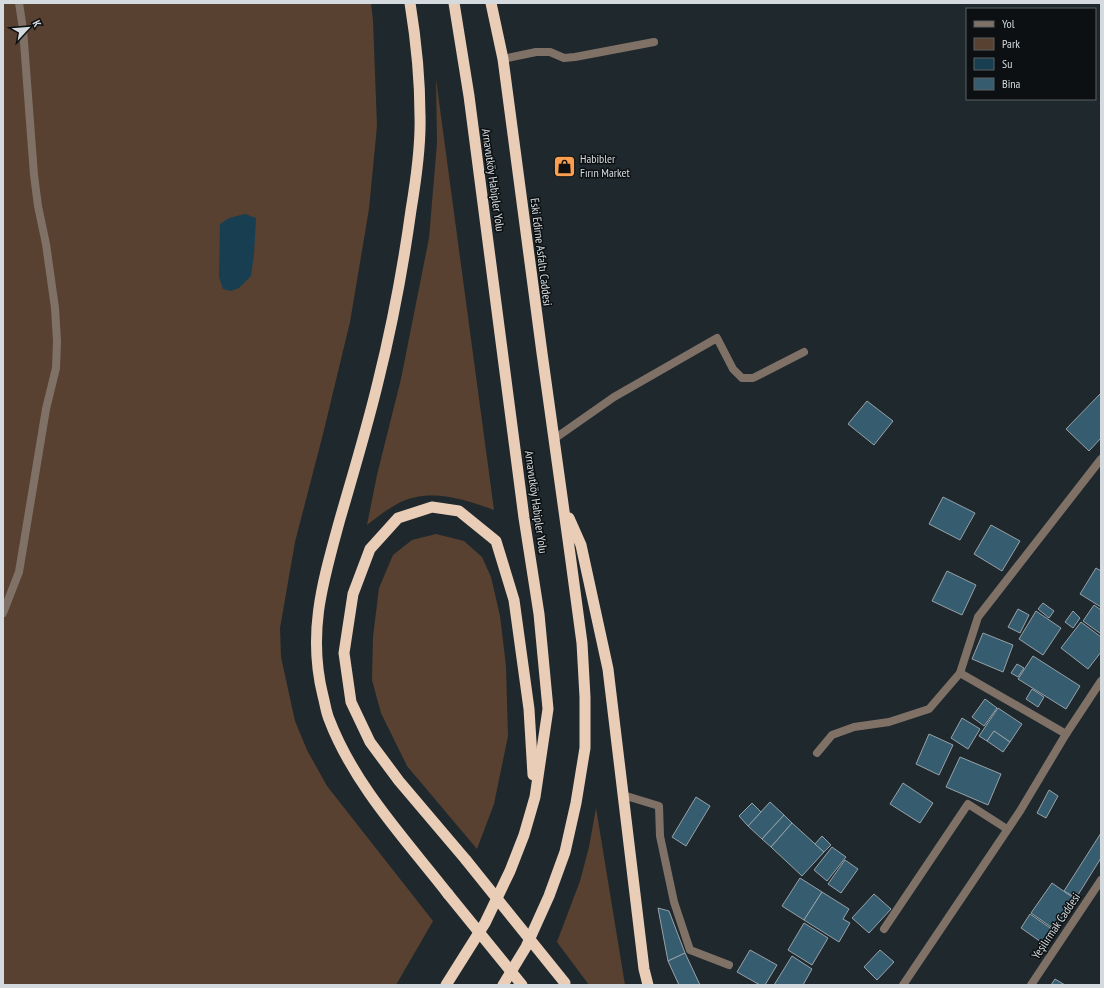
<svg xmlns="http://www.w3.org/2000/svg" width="1104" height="988" font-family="'PT Sans Narrow',sans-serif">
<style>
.green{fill:#584130}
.water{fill:#173e51}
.building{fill:#365c70;stroke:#97a2a8}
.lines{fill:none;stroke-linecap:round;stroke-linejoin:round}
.service{stroke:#807167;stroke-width:8}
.minor{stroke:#807167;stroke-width:8}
.trunk{stroke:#eacdb7;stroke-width:11}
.trunk-bridge{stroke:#eacdb7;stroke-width:11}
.labels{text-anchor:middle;stroke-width:3;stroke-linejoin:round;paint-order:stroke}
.poi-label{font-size:12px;fill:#d5dade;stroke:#0c1012;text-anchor:start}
.street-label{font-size:12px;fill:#d5dade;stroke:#0c1012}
</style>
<rect width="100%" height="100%" fill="#1f282d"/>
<g class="green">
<path d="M3,3H371L373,21L377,126L369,209L350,322L323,434L295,542L280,628L281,657L295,721L307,750L327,786L433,921L396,985H3Z"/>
<path d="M436,79L494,510C463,499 429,487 397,504C386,510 376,518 367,525L377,475L401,379L429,238L437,143Z"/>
<path d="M436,534L464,541L482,557L491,577L500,616L506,666L508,736L494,804L477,849L407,766L381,713L372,680L373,637L379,588L393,555L412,540Z"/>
<path d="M596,808L625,985H589L557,942L580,881L589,847Z"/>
</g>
<path class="water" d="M245,214L256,218L254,254L251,276L239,288L231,291L223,289L219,277L220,224L229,218Z"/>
<g class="building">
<path d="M1101,393V438L1089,451L1066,429Z"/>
<path d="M867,401L893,421L874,445L848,424Z"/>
<path d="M943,497L975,513L960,540L929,524Z"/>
<path d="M991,525L1020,541L1002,571L974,554Z"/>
<path d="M1096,568L1101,571V607L1080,594Z"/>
<path d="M947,571L976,585L962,615L932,601Z"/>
<path d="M1043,603L1054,611L1049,618L1038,609Z"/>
<path d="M1094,605L1101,610V634L1083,621Z"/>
<path d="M1018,609L1029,615L1020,633L1008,627Z"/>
<path d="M1036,611L1061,628L1043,655L1019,639Z"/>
<path d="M1073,611L1080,618L1073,628L1065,622Z"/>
<path d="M1081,622L1101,637V652L1088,669L1061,648Z"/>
<path d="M983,633L1013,645L1003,672L972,659Z"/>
<path d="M1033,656L1080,686L1066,709L1018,679Z"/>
<path d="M1017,664L1024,668L1018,677L1011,673Z"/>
<path d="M1032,689L1044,697L1038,707L1026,699Z"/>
<path d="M985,699L997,708L984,726L972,717Z"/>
<path d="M998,708L1022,724L1010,742L994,731L987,741L979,736Z"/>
<path d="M962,718L980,729L968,749L951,738Z"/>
<path d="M994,731L1010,742L1003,752L987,741Z"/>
<path d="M929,734L953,745L939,775L916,764Z"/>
<path d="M960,757L1001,774L988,805L946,787Z"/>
<path d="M903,783L933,803L920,823L890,804Z"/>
<path d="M1049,790L1058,796L1046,818L1037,813Z"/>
<path d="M696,797L710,806L686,846L672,837Z"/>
<path d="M770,802L784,815L762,839L748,826Z"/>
<path d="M752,803L761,812L748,826L739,816Z"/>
<path d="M784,815L792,823L771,847L762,839Z"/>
<path d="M792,823L824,852L802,876L771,847Z"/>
<path d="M1101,833V858L1076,898L1064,891Z"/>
<path d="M822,836L831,845L824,852L815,844Z"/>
<path d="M832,847L846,857L827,881L814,870Z"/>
<path d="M845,860L858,869L841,893L828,884Z"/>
<path d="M800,878L822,892L804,920L782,906Z"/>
<path d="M1052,883L1075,899L1054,929L1031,913Z"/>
<path d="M822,892L849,909L843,919L850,923L839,942L804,920Z"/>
<path d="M874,894L891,909L869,933L852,918Z"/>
<path d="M658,908L669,911L685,953L668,961Z"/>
<path d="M1030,914L1053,930L1044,944L1021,928Z"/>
<path d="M804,923L828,938L812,965L788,950Z"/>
<path d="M750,950L777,965L765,985H760L737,972Z"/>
<path d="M880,950L894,962L877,980L864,967Z"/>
<path d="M685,953L700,985H679L668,961Z"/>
<path d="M792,956L812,969L803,985H774Z"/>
<path d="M1055,979L1065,985H1051Z"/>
</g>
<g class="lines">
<g class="service">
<path d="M503,59L536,52H550L564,58L575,57L654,42"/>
<path d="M554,439L614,397L717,338L733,369L742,378H753L804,352"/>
<path d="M3,613L19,572L46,409L56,368L57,341L55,308L46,244L38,206L34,175L23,29L19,3"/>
<path d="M623,795L659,806L660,836L674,902L690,950L729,965"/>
<path d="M884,929L968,804L1007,829"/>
</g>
<g class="minor">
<path d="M1066,734L960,673L978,617L1101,459"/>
<path d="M817,753L832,735L854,727L889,722L929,709L960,673"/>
<path d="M903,985L1020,811L1066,734L1101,681"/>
<path d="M1031,985L1101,880"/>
</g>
<g class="trunk">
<path d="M410,3C416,40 420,78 420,116C421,147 416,180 411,210C403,268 392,326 378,382C367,428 353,474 340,519C323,581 307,632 323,696C325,703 326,712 329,719C354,785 405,839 448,894"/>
<path d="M491,3L503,59L542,353L570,554L582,643L585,697V748L576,803L565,852L549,896L526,947L503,985"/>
<path d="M569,518L581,545L608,669L644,969L648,985"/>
<path d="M466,860L399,781L370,742L351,702L344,653L353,594L370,549L398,518L432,507L459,511L496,541L514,600L529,709L533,775"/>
<path d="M446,985L485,923L510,871L524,835L535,797L548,709L539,614L524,518L469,96L454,3"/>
</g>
<g class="trunk-bridge">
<path d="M466,860L565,983"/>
<path d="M448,894L522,985"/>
</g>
</g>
<defs>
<symbol id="shop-square" viewBox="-11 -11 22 22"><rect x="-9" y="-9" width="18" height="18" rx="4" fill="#fa9f4f" stroke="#0c1012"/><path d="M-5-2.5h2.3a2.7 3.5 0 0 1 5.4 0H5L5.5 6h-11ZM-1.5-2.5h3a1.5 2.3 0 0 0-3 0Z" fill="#111"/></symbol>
</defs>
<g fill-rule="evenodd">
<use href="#shop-square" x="552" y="154" width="25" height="25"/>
</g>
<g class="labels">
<g class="poi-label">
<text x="580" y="163">Habibler<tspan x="580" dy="14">Fırın Market</tspan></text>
</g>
<g class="street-label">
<text transform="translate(493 180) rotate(82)" y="4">Arnavutköy Habipler Yolu</text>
<text transform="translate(541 252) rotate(83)" y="4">Eski Edirne Asfaltı Caddesi</text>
<text transform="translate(536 502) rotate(82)" y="4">Arnavutköy Habipler Yolu</text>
<text transform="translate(1056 926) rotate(-56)" y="4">Yeşilırmak Caddesi</text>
</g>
</g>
<rect width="1104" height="988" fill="none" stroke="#d5dade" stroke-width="8"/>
<rect x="966" y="8" width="130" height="92" fill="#0c1012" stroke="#5c6164"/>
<rect x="974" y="21" width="20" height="6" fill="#807167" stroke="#5c6164"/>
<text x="1002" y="28" font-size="12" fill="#d5dade">Yol</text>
<rect x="974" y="38" width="20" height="12" fill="#584130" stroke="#5c6164"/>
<text x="1002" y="48" font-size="12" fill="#d5dade">Park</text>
<rect x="974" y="58" width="20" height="12" fill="#173e51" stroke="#5c6164"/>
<text x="1002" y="68" font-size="12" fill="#d5dade">Su</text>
<rect x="974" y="78" width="20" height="12" fill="#365c70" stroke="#5c6164"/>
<text x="1002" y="88" font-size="12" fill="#d5dade">Bina</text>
<g transform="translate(28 28) rotate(64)" stroke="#0c1012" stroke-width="3" paint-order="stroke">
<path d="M0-3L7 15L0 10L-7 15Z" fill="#d5dade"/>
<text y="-6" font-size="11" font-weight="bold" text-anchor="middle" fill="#d5dade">K</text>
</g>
</svg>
